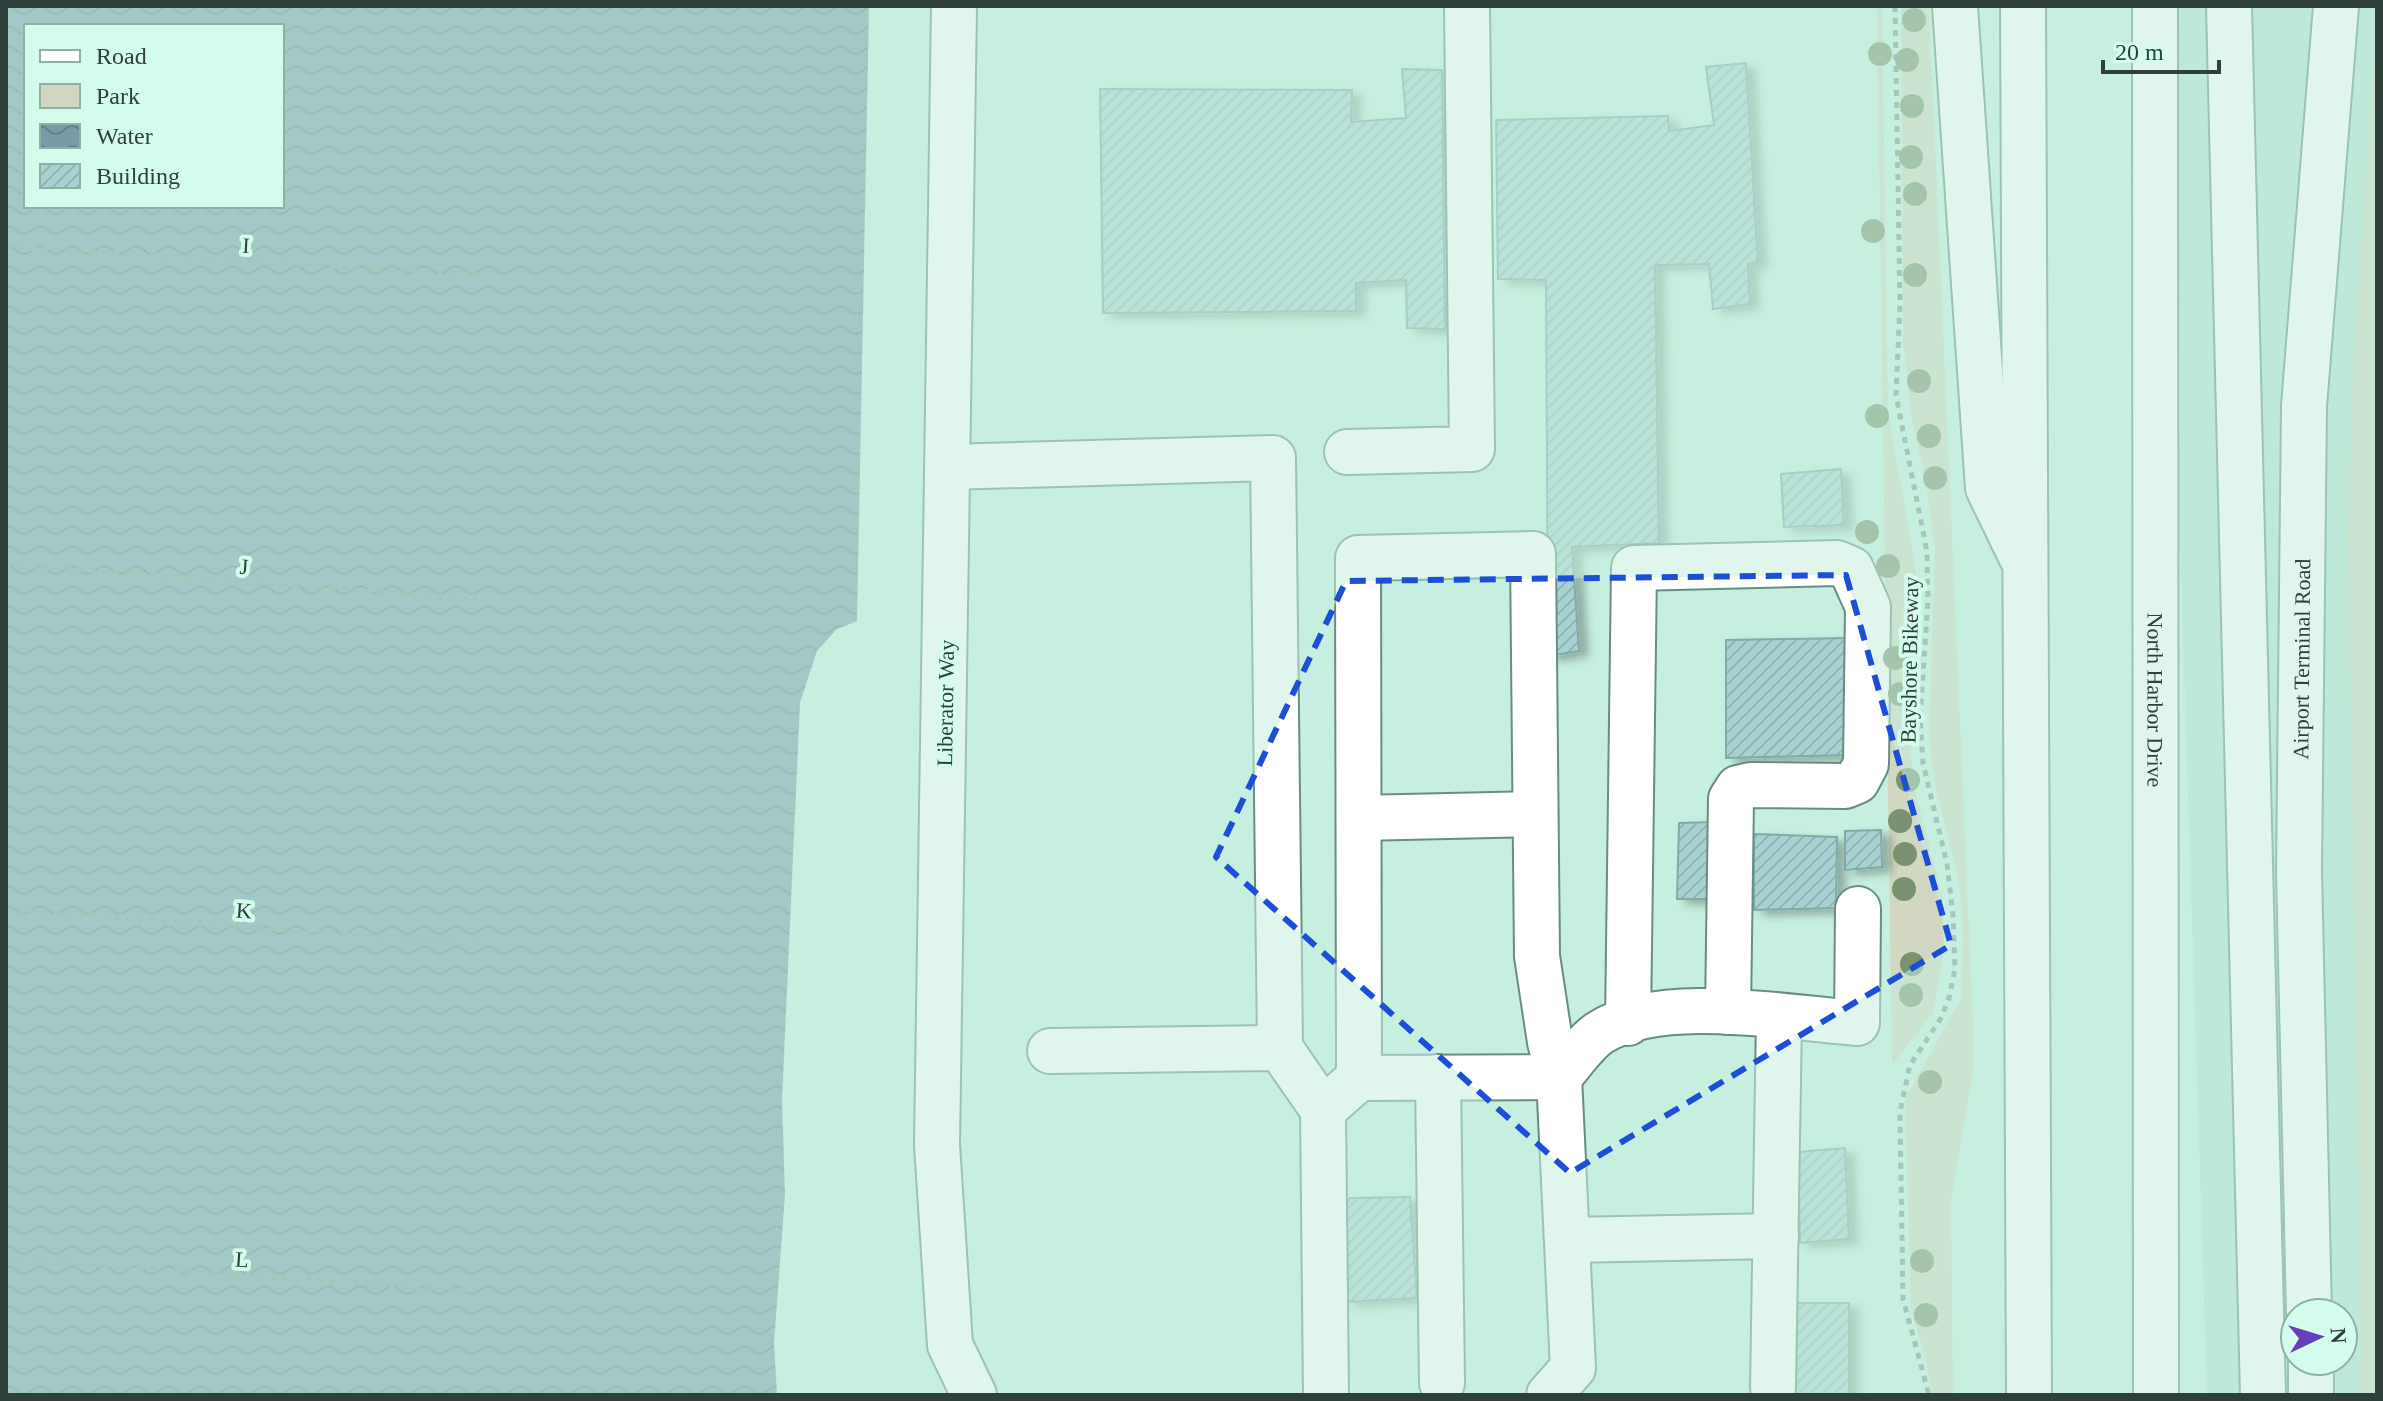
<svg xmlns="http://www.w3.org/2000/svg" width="2383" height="1401" font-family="Georgia,serif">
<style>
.built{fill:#b3e2d0;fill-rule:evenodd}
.green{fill:#d1d7c1}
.water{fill:url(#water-waves);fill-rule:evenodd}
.pier{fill:#c6efdf}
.building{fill:url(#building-hatch);stroke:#7fabaa;stroke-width:2;filter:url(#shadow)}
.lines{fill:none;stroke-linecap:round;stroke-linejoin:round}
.minor-casing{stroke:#688e80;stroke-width:48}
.major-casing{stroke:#688e80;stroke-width:48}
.path{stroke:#7b988d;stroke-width:5;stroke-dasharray:6 6;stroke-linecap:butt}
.minor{stroke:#fff;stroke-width:44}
.major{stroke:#fff;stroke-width:44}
.tree{fill:#7a926f}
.marked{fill:none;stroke:#1d4ed8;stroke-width:6;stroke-dasharray:16 10;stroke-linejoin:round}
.labels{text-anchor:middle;stroke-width:8;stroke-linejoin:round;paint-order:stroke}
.street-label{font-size:22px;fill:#2f3f39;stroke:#d3fced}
</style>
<defs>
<pattern id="water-waves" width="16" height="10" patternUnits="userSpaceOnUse" patternTransform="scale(2)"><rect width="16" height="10" fill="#779ca8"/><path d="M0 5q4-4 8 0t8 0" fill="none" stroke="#62818a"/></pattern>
<pattern id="building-hatch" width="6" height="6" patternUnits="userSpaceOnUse" patternTransform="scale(2)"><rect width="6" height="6" fill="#a8d2d1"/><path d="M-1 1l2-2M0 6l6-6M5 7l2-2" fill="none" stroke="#91b5b4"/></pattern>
<filter id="shadow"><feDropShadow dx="9" dy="5" stdDeviation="4" flood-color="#0004"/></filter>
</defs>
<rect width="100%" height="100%" fill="#c6efdf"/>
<path class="built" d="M2163,6H2377V1395H2207ZM2295,1313H2343V1361H2295Z"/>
<g class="green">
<path d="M1877,6H1882L1888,411L1916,572L1909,742L1917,798L1942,896L1944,952L1933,1013L1892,1065Z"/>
<path d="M1901,6H1929L1973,1023V1073L1951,1199L1953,1395H1932L1925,1356L1911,1311L1905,1099L1961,998L1963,936L1959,881L1935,785L1929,738L1935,551L1927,489L1911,415L1903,340Z"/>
<path d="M2377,7V1395H2362L2348,534L2353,372Z"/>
</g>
<path class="water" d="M6,6H874L866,687L865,1395H6ZM26,26H282V206H26Z"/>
<path class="pier" d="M869,6H878L870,687L869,1395H777L774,1343L785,1194L782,1100L800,703L817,651L837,629L857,621Z"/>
<g class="building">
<path d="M1746,63L1758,263L1748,264L1750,304L1713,309L1709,264L1655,265L1659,543L1572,547L1579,651L1548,656L1546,280L1498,279L1496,120L1668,116L1669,131L1714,125L1706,67Z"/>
<path d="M1402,69L1442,70L1445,329L1407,328L1406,280L1356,283V311L1103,313L1100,89L1352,90L1351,122L1406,118Z"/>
<path d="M1841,469L1844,525L1784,527L1781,474Z"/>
<path d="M1851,638L1850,755L1726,758V640Z"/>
<path d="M1714,822L1715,899H1677L1679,823Z"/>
<path d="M1881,830L1882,867L1845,870V831Z"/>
<path d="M1754,834L1837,837L1836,908L1754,910Z"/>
<path d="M1845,1148L1849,1239L1800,1243L1798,1152Z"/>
<path d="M1410,1197L1417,1298L1346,1302L1342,1211L1350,1198Z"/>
<path d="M1785,1303H1849V1395H1788Z"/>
</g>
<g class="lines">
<defs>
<g id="minor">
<path d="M954,6L937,1145L950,1345L974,1395"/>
<path d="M1347,452L1472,449L1467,6"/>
<path d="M948,467L1273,458L1280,1048"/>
<path d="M1359,818L1535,814"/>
<path d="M1628,1023L1634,568L1837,563L1851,569L1868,607L1866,764L1857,781L1845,786L1751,785L1738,788L1731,799L1728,1012"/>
<path d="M1050,1051L1280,1048L1323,1110L1326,1395"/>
<path d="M1438,1077L1442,1383"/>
<path d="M1359,1078L1559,1077C1572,1063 1586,1041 1601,1032C1662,994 1788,1018 1857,1023L1858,909"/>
<path d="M1323,1110L1359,1078L1358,558L1533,554L1537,956L1550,1042L1559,1077L1573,1368L1549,1395"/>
<path d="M1568,1240L1776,1236"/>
<path d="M1773,1388L1779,1017"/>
</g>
<g id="major">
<path d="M1955,6L1988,488L2021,556"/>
<path d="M2023,6L2029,1395"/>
<path id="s1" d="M2155,6L2156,1395"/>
<path d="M2229,6L2263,1395"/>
<path id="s2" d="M2309,1313L2299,871L2304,406L2336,6"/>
<path d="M2311,1361V1395"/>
</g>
</defs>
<use href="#minor" class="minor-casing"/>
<use href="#major" class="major-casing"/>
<g class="path">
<path d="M1895,6L1900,304L1896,395L1927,552L1928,601L1920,719L1923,763L1947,864L1953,915L1955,969L1949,998L1941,1018L1910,1065L1900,1112L1903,1299L1929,1395"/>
<path d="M6,247L484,275"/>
<path d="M6,564L479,600"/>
<path d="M6,910L480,943"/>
<path d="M6,1259L475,1291"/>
</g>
<use href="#minor" class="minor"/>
<use href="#major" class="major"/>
</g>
<g class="tree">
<circle cx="1914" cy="20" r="12"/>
<circle cx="1880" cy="54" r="12"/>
<circle cx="1907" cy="60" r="12"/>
<circle cx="1912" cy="106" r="12"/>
<circle cx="1911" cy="157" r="12"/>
<circle cx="1915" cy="194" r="12"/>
<circle cx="1873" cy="231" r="12"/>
<circle cx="1915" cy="275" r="12"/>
<circle cx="1919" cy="381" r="12"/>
<circle cx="1877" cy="416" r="12"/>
<circle cx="1929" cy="436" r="12"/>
<circle cx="1935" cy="478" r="12"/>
<circle cx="1867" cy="532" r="12"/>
<circle cx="1888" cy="566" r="12"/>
<circle cx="1895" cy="658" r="12"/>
<circle cx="1900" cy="694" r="12"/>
<circle cx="1908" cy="780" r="12"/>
<circle cx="1900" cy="821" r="12"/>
<circle cx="1905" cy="854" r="12"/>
<circle cx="1904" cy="889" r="12"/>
<circle cx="1912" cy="964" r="12"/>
<circle cx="1911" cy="995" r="12"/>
<circle cx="1930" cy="1082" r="12"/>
<circle cx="1922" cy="1261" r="12"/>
<circle cx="1926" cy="1315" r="12"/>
</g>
<path d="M0 0H2383V1401H0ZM1846,575L1951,945L1570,1173L1216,857L1346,581Z" fill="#c6efdf" fill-opacity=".55" fill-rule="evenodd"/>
<path class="marked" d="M1846,575L1951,945L1570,1173L1216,857L1346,581Z"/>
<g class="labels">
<g class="street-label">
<text transform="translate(246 245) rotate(3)" y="8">I</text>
<text transform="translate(244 566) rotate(4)" y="8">J</text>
<text dy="8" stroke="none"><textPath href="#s2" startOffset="654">Airport Terminal Road</textPath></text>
<text transform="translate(1909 660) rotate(-89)" y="8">Bayshore Bikeway</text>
<text dy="8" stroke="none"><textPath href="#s1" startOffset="694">North Harbor Drive</textPath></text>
<text transform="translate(945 703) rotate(-89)" y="8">Liberator Way</text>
<text transform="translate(244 910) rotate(4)" y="8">K</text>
<text transform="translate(242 1259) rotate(4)" y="8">L</text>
</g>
</g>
<rect width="2383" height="1401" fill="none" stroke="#2f3f39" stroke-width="16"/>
<rect x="24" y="24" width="260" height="184" fill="#d3fced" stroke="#91b0a5" stroke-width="2"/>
<rect x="40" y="50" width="40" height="12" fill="#ffffff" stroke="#91b0a5" stroke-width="2"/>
<text x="96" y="64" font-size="24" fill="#2f3f39">Road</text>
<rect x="40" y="84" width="40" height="24" fill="#d1d7c1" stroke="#91b0a5" stroke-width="2"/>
<text x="96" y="104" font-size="24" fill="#2f3f39">Park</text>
<rect x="40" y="124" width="40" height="24" fill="url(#water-waves)" stroke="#91b0a5" stroke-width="2"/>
<text x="96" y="144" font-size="24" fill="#2f3f39">Water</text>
<rect x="40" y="164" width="40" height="24" fill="url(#building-hatch)" stroke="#91b0a5" stroke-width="2"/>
<text x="96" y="184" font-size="24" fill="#2f3f39">Building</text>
<g transform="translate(2319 1337) rotate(86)"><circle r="38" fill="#d3fced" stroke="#91b0a5" stroke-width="2"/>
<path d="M0-6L14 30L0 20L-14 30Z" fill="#6740b9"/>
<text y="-12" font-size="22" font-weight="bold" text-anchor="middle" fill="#2f3f39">N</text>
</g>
<path d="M2103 60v12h116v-12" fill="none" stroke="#2f3f39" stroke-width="4"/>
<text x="2115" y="60" font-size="24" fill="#2f3f39" stroke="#d3fced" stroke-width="6" paint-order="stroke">20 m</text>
</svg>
